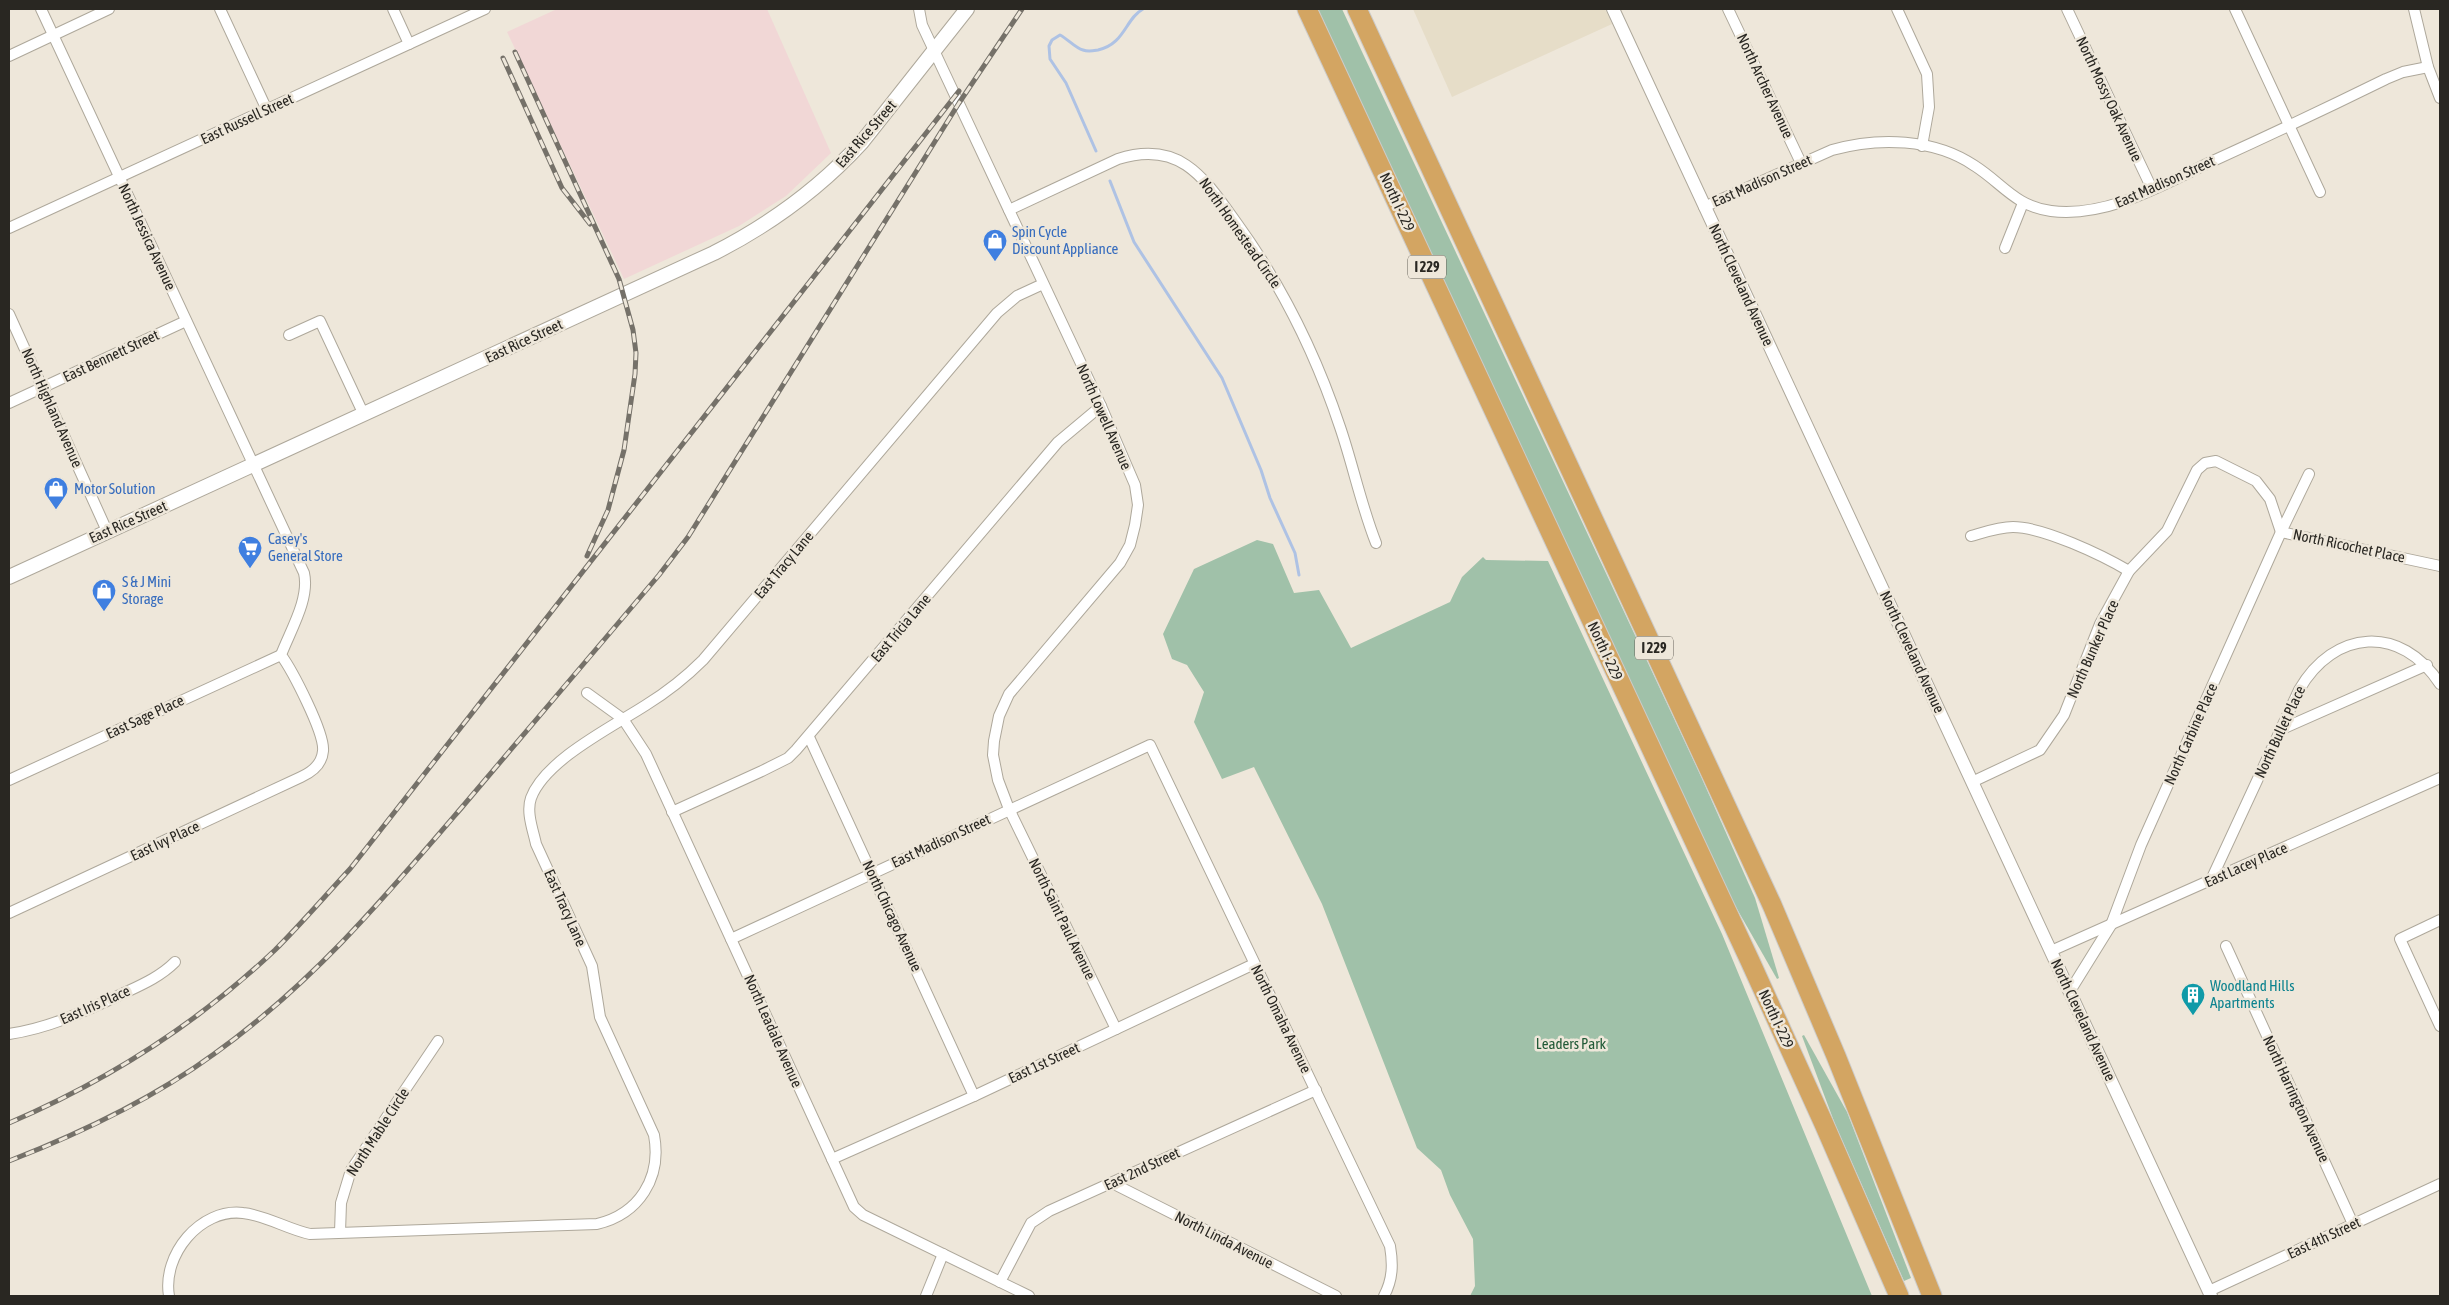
<svg xmlns="http://www.w3.org/2000/svg" width="2449" height="1305" font-family="'Asap Condensed',sans-serif">
<style>
.built{fill:#e6ddc8}
.industrial{fill:#f1d7d6}
.green{fill:#a0c1a9}
.lines{fill:none;stroke-linecap:round;stroke-linejoin:round}
.stream{stroke:#aec2e4;stroke-width:3}
.minor-casing{stroke:#aea89b;stroke-width:12}
.tertiary-casing{stroke:#aea89b;stroke-width:14}
.secondary-casing{stroke:#aea89b;stroke-width:16}
.motorway-casing{stroke:#cccbca;stroke-width:21}
.minor{stroke:#fff;stroke-width:10}
.tertiary{stroke:#fff;stroke-width:12}
.secondary{stroke:#fff;stroke-width:14}
.motorway{stroke:#d3a562;stroke-width:19}
.rail-casing{stroke:#757169;stroke-width:5}
.rail{stroke:#eee7da;stroke-width:3;stroke-dasharray:9;stroke-linecap:butt}
.labels{text-anchor:middle;stroke-width:5;stroke-linejoin:round;paint-order:stroke}
.shield{fill:#eee7da;stroke:#646159;stroke-width:1}
.shield-label{font-size:14px;font-weight:bold;fill:#292722}
.street-label{font-size:15px;fill:#292722;stroke:#eee7da}
.shop-label{font-size:15px;fill:#366cbe;stroke:#eee7da;text-anchor:start}
.culture-label{font-size:15px;fill:#0d838f;stroke:#eee7da;text-anchor:start}
.park-label{font-size:15px;fill:#215a37;stroke:#eee7da}
</style>
<rect width="100%" height="100%" fill="#eee7da"/>
<path class="built" d="M1413,9H1605L1612,24L1452,97Z"/>
<path class="industrial" d="M557,9H767L831,153L786,196L739,226L624,279L507,32Z"/>
<g class="green">
<path d="M1318,9H1342L1699,772L1755,898L1779,978L1777,979L1733,902Z"/>
<path d="M1257,540L1273,544L1294,593L1319,590L1351,648L1450,602L1462,577L1483,557L1486,560L1548,561L1722,934L1872,1296H1470L1475,1286L1473,1239L1450,1195L1441,1170L1417,1148L1322,904L1254,767L1222,779L1194,722L1204,692L1187,665L1172,659L1163,634L1194,569Z"/>
<path d="M1804,1035L1847,1112L1911,1278L1904,1281L1835,1124L1802,1036Z"/>
</g>
<g class="lines">
<g class="stream">
<path d="M1096,151L1066,83L1050,59L1049,46L1052,40L1060,35C1068,39 1075,48 1083,50C1088,52 1092,51 1098,50C1125,44 1125,19 1143,9"/>
<path d="M1110,181L1134,242L1222,378L1261,470L1270,498L1295,553L1299,575"/>
</g>
<defs>
<g id="minor">
<path d="M220,9L267,110"/>
<path d="M393,9L409,44"/>
<path d="M919,9L922,25L1101,406L1135,485L1138,505L1135,525L1130,545L1120,563L1009,694L999,716L994,741L993,755L998,780L1009,809L1116,1029"/>
<path d="M1728,9L1801,163"/>
<path d="M1897,9L1927,74L1929,107L1922,146"/>
<path d="M2067,9L2152,189"/>
<path d="M2235,9L2320,192"/>
<path d="M2414,9L2428,67L2440,98"/>
<path d="M9,56L109,9"/>
<path d="M1704,207L1832,150C1878,137 1934,138 1975,166C2003,184 2015,206 2051,211C2109,218 2164,184 2215,160C2272,134 2329,107 2386,79L2403,72L2428,67"/>
<path d="M1009,210L1118,159C1181,139 1205,179 1238,225C1282,286 1316,355 1340,427C1353,465 1361,505 1376,543"/>
<path d="M9,228L485,9"/>
<path d="M2005,248L2023,203"/>
<path d="M9,314L107,531"/>
<path d="M289,335L320,321L364,415"/>
<path d="M9,403L186,321"/>
<path d="M1971,536C1985,532 1999,527 2013,527C2043,527 2102,555 2129,571"/>
<path d="M587,693L623,719L646,754L854,1207L863,1215L1029,1296"/>
<path d="M2282,729L2427,665"/>
<path d="M809,737L974,1096"/>
<path d="M9,780L281,655"/>
<path d="M1972,782L2040,750L2064,715L2100,624L2129,571L2167,531L2197,470L2205,463L2216,461L2256,481L2270,499L2281,532L2440,566"/>
<path d="M672,812L762,771L788,758L796,750L1058,442L1101,406"/>
<path d="M2211,880L2299,690C2334,629 2401,624 2440,684"/>
<path d="M9,913L301,777C312,772 322,764 323,751C325,733 292,670 281,655C290,631 310,599 304,573L41,9"/>
<path d="M2440,920L2400,939L2440,1026"/>
<path d="M731,939L1150,745L1390,1246C1393,1264 1393,1279 1384,1296"/>
<path d="M2226,946L2353,1224"/>
<path d="M2051,951L2440,778"/>
<path d="M2070,991L2111,925L2141,845L2281,532L2309,474"/>
<path d="M9,1034C50,1028 85,1011 122,994C141,985 160,977 175,962"/>
<path d="M832,1159L974,1096L1254,964"/>
<path d="M1112,1183L1336,1296"/>
<path d="M340,1232L341,1203L351,1170L438,1041"/>
<path d="M1000,1282L1031,1223L1049,1211L1316,1090"/>
<path d="M2209,1291L2440,1184"/>
<path d="M169,1296C162,1255 200,1208 243,1213C265,1215 287,1229 310,1234L597,1224C639,1214 662,1178 654,1135L600,1017L592,966L536,844C533,830 526,812 531,798C545,760 612,727 646,705C667,692 686,677 703,660L997,313L1017,296L1043,284"/>
<path d="M926,1296L943,1254"/>
</g>
<path id="tertiary" d="M1613,9L2211,1296"/>
<path id="secondary" d="M9,577L714,253C771,224 819,189 862,142L967,9"/>
<g id="motorway">
<path d="M1307,9L1750,961L1824,1124L1899,1296"/>
<path d="M1357,9L1772,905L1836,1056L1932,1296"/>
</g>
</defs>
<use href="#minor" class="minor-casing"/>
<use href="#tertiary" class="tertiary-casing"/>
<use href="#secondary" class="secondary-casing"/>
<use href="#motorway" class="motorway-casing"/>
<use href="#minor" class="minor"/>
<use href="#tertiary" class="tertiary"/>
<use href="#secondary" class="secondary"/>
<use href="#motorway" class="motorway"/>
<defs>
<g id="rail">
<path d="M515,52L619,279L633,330L636,353L635,374L624,450L608,510L587,556"/>
<path d="M503,58L562,188L590,224"/>
<path d="M9,1123C107,1081 198,1023 275,950C301,924 325,896 350,869L959,91"/>
<path d="M9,1161C81,1133 151,1100 214,1054C312,984 385,897 463,806C528,729 594,652 659,575L688,537L959,103L1022,9"/>
</g>
</defs>
<use href="#rail" class="rail-casing"/>
<use href="#rail" class="rail"/>
</g>
<defs>
<symbol id="shop-pin" viewBox="-11 -11 22 30"><path d="M0 17L-7.5 6A9.5 9.5 0 1 1 7.5 6Z" fill="#3f7fe0" stroke="#eee7da"/><path d="M-5-2.5h2.3a2.7 3.5 0 0 1 5.4 0H5L5.5 6h-11ZM-1.5-2.5h3a1.5 2.3 0 0 0-3 0Z" fill="#fff"/></symbol>
<symbol id="supermarket-pin" viewBox="-11 -11 22 30"><path d="M0 17L-7.5 6A9.5 9.5 0 1 1 7.5 6Z" fill="#3f7fe0" stroke="#eee7da"/><path d="M-6-5.5h2.5l.6 2H6L4.5 2H-2.5L-4.4-4H-6ZM-1.5 3.2a1.3 1.3 0 1 0 .1 0ZM3 3.2a1.3 1.3 0 1 0 .1 0Z" fill="#fff"/></symbol>
<symbol id="building-pin" viewBox="-11 -11 22 30"><path d="M0 17L-7.5 6A9.5 9.5 0 1 1 7.5 6Z" fill="#0f9aa8" stroke="#eee7da"/><path d="M-4-6H4V6H1V3H-1V6H-4ZM-2.5-4.3h1.7v1.8h-1.7ZM.8-4.3h1.7v1.8H.8ZM-2.5-1h1.7V.8h-1.7ZM.8-1h1.7V.8H.8Z" fill="#fff"/></symbol>
</defs>
<g fill-rule="evenodd">
<use href="#shop-pin" x="981" y="227" width="28" height="38"/>
<use href="#shop-pin" x="42" y="475" width="28" height="38"/>
<use href="#supermarket-pin" x="236" y="534" width="28" height="38"/>
<use href="#shop-pin" x="90" y="577" width="28" height="38"/>
<use href="#building-pin" x="2179" y="981" width="28" height="38"/>
</g>
<g class="labels">
<g class="shield">
<rect x="1408" y="255.5" width="38" height="23" rx="4"/>
<rect x="1635" y="636.5" width="38" height="23" rx="4"/>
</g>
<g class="shield-label">
<text x="1427" y="272">I 229</text>
<text x="1654" y="653">I 229</text>
</g>
<g class="street-label">
<text transform="translate(1765 86) rotate(65)" y="5">North Archer Avenue</text>
<text transform="translate(2109 99) rotate(65)" y="5">North Mossy Oak Avenue</text>
<text transform="translate(247 119) rotate(-25)" y="5">East Russell Street</text>
<text transform="translate(866 134) rotate(-49)" y="5">East Rice Street</text>
<text transform="translate(1762 181) rotate(-24)" y="5">East Madison Street</text>
<text transform="translate(2165 182) rotate(-24)" y="5">East Madison Street</text>
<text transform="translate(1397 202) rotate(65)" y="5">North I-229</text>
<text transform="translate(1240 233) rotate(55)" y="5">North Homestead Circle</text>
<text transform="translate(147 237) rotate(65)" y="5">North Jessica Avenue</text>
<text transform="translate(1741 285) rotate(65)" y="5">North Cleveland Avenue</text>
<text transform="translate(524 341) rotate(-25)" y="5">East Rice Street</text>
<text transform="translate(111 356) rotate(-25)" y="5">East Bennett Street</text>
<text transform="translate(52 408) rotate(66)" y="5">North Highland Avenue</text>
<text transform="translate(1104 417) rotate(66)" y="5">North Lowell Avenue</text>
<text transform="translate(128 522) rotate(-24)" y="5">East Rice Street</text>
<text transform="translate(2349 546) rotate(12)" y="5">North Ricochet Place</text>
<text transform="translate(784 565) rotate(-50)" y="5">East Tracy Lane</text>
<text transform="translate(901 628) rotate(-50)" y="5">East Tricia Lane</text>
<text transform="translate(2093 649) rotate(-66)" y="5">North Bunker Place</text>
<text transform="translate(1605 651) rotate(65)" y="5">North I-229</text>
<text transform="translate(1912 652) rotate(65)" y="5">North Cleveland Avenue</text>
<text transform="translate(145 717) rotate(-25)" y="5">East Sage Place</text>
<text transform="translate(2280 732) rotate(-65)" y="5">North Bullet Place</text>
<text transform="translate(2191 734) rotate(-66)" y="5">North Carbine Place</text>
<text transform="translate(165 841) rotate(-25)" y="5">East Ivy Place</text>
<text transform="translate(941 841) rotate(-25)" y="5">East Madison Street</text>
<text transform="translate(2246 865) rotate(-24)" y="5">East Lacey Place</text>
<text transform="translate(565 908) rotate(66)" y="5">East Tracy Lane</text>
<text transform="translate(892 916) rotate(65)" y="5">North Chicago Avenue</text>
<text transform="translate(1062 919) rotate(64)" y="5">North Saint Paul Avenue</text>
<text transform="translate(95 1005) rotate(-24)" y="5">East Iris Place</text>
<text transform="translate(1281 1019) rotate(64)" y="5">North Omaha Avenue</text>
<text transform="translate(1776 1019) rotate(65)" y="5">North I-229</text>
<text transform="translate(2083 1020) rotate(65)" y="5">North Cleveland Avenue</text>
<text transform="translate(773 1031) rotate(66)" y="5">North Leadale Avenue</text>
<text transform="translate(1044 1063) rotate(-25)" y="5">East 1st Street</text>
<text transform="translate(2296 1099) rotate(65)" y="5">North Harrington Avenue</text>
<text transform="translate(378 1132) rotate(-57)" y="5">North Mable Circle</text>
<text transform="translate(1142 1169) rotate(-25)" y="5">East 2nd Street</text>
<text transform="translate(2324 1238) rotate(-25)" y="5">East 4th Street</text>
<text transform="translate(1224 1240) rotate(27)" y="5">North Linda Avenue</text>
</g>
<g class="shop-label">
<text x="1012" y="237">Spin Cycle<tspan x="1012" dy="17">Discount Appliance</tspan></text>
<text x="74" y="494">Motor Solution</text>
<text x="268" y="544">Casey's<tspan x="268" dy="17">General Store</tspan></text>
<text x="122" y="587">S &amp; J Mini<tspan x="122" dy="17">Storage</tspan></text>
</g>
<g class="culture-label">
<text x="2210" y="991">Woodland Hills<tspan x="2210" dy="17">Apartments</tspan></text>
</g>
<g class="park-label">
<text x="1571" y="1049">Leaders Park</text>
</g>
</g>
<rect width="2449" height="1305" fill="none" stroke="#292722" stroke-width="20"/>
</svg>
